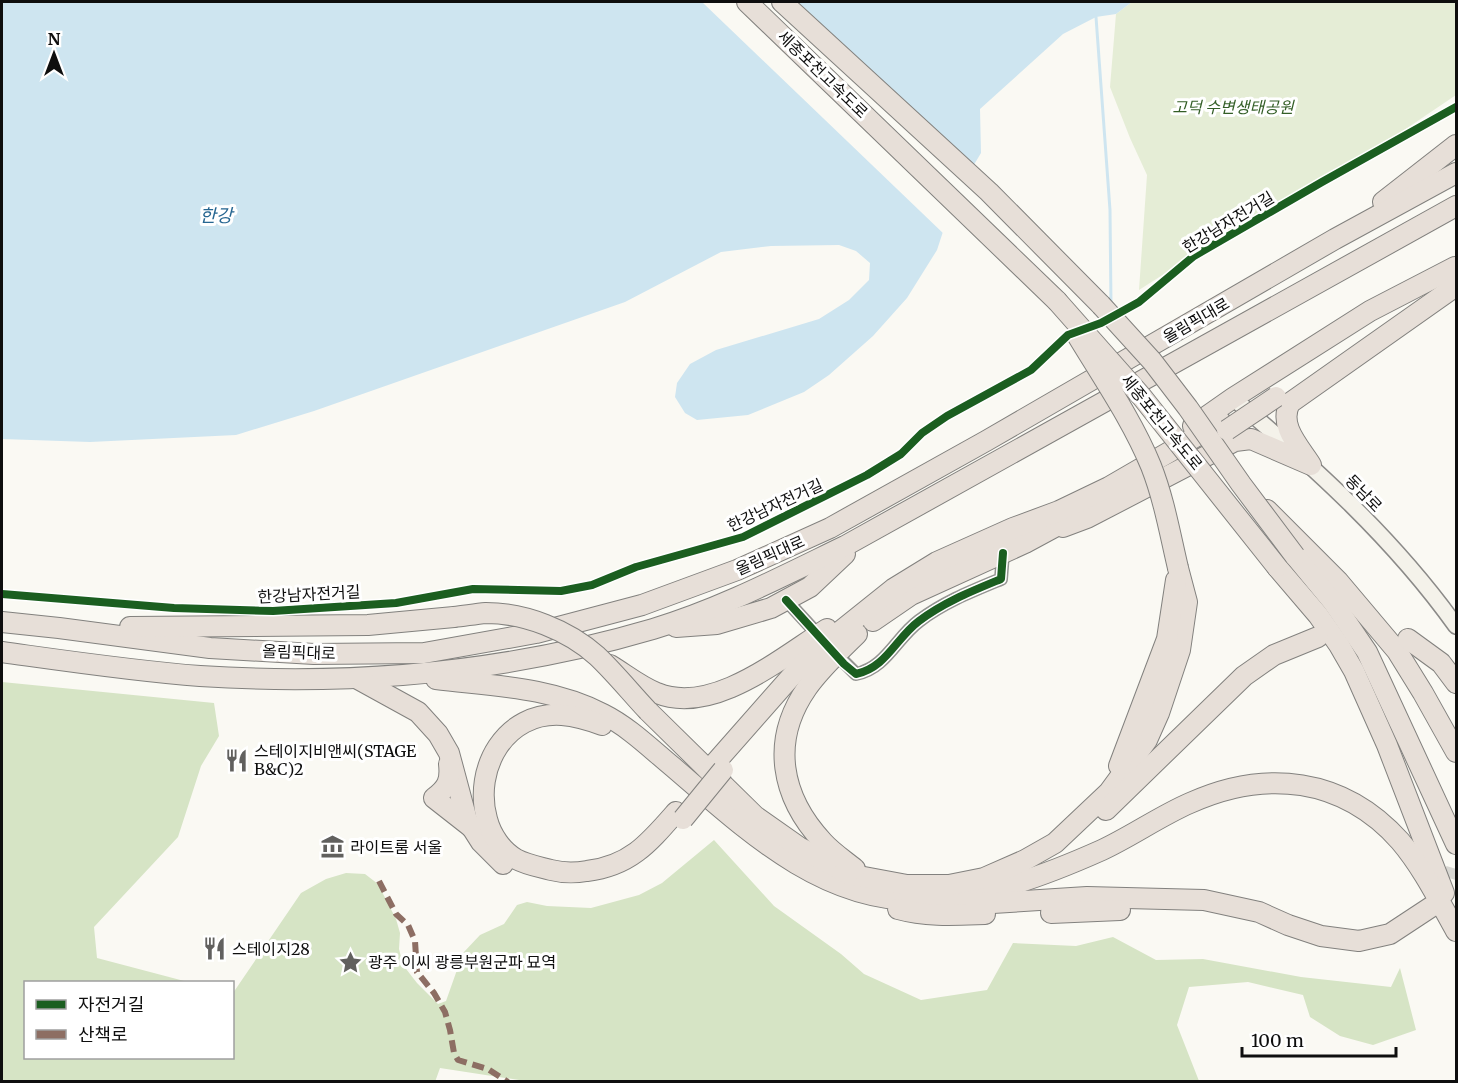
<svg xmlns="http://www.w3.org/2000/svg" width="1458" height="1083" font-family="Merriweather,'Noto Sans KR',serif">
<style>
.green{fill:#e5edd6}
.forest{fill:#d6e4c5}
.water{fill:#cee5f0}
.pier{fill:#faf9f3}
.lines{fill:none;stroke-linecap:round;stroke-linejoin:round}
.stream{stroke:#cee5f0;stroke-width:3}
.highway-tunnel{stroke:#d7d6d1;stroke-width:20;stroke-dasharray:20 10;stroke-linecap:butt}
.street-casing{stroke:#949491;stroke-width:14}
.secondary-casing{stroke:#8b8a88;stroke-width:18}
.highway-casing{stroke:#82817e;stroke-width:22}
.street{stroke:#fefefd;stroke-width:10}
.secondary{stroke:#f4f2ea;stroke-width:15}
.highway{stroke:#e7dfd8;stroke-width:20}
.highway-bridge-casing{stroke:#82817e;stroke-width:22;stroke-linecap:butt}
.highway-bridge{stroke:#e7dfd8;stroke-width:20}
.quiet{stroke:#8d6e63;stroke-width:6;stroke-dasharray:12 6;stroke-linecap:butt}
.cycleway-casing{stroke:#fff;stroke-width:11}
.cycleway{stroke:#1b5e20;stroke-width:8}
.labels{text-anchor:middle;stroke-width:6;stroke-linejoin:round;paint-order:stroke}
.street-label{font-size:16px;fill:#0e0e0e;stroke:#fff}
.park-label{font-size:16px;font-style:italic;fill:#335e26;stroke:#fff}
.poi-label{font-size:16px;fill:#0e0e0e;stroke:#fff;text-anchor:start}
.water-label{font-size:18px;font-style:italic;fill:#266691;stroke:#fff}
</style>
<rect width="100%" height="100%" fill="#faf9f3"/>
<path class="green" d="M1132,2H1456V95L1382,145L1253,217L1139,290L1147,175L1130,138L1110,87L1116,14Z"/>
<path class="forest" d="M2,682L214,703L219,736L201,766L178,837L94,927L97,958L188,982H26V1058H232L233,993L301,893L326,879L346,873L365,874L378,884L396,919L400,933L399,949L403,965L417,983L438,1004L446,1001L463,953L480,935L504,924L517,905L527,902L547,906L591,908L639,895L662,883L714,840L774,906L841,954L864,974L921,1000L987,990L1013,943L1076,946L1113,937L1156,960L1203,959L1301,977L1391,987L1400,968L1416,1030L1373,1045L1340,1036L1310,1017L1303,995L1248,982L1189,987L1177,1025L1199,1081L532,1082L440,1068L435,1082L2,1081Z"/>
<path class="water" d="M2,2H1132L1116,14L1096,17L1063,34L980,109L981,153L954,198L937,250L907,298L873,336L829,375L804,392L748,415L697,420L685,413L675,397L677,383L690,364L716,350L819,319L849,300L869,280L870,263L856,251L839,245L771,246L721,252L625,302L314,411L236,435L90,442L2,439Z"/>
<path class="pier" d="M702,2H798L975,169L957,199L945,235Z"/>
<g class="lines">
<path class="stream" d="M1096,17L1110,210L1111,305"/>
<path class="highway-tunnel" d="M1435,903L1452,882L1456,869"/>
<defs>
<g id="street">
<path d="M786,600L820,637"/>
<path d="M833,651L856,674C886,668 896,638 919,621C944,602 972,591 1001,579L1003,553"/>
</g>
<path id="secondary" d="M1233,398C1314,467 1394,539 1456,626"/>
<g id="highway">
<path d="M747,2L1057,301"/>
<path d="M782,2L989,192L1101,305"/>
<path d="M1383,202L1456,145"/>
<path d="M1193,426L1233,398L1370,311L1455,267"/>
<path d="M1267,510L1338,581L1397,651L1423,693L1456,752"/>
<path d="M1063,527L1087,518L1235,441L1251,439L1311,465C1299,446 1278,425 1290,403L1456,286"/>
<path d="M1295,556L1333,602L1367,652L1456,844"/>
<path d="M1277,567L1318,615L1339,645L1354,671L1387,745L1444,893"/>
<path d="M873,621L911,595L1025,543L1075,516"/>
<path d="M2,622L59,628L210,648L314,654L424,653L536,633L642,605L737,570L830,528L986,441L1335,239L1456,173"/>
<path d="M130,627L368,625L454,617"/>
<path d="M676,627L717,624L771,608L810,587L845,554"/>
<path d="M1408,639L1441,663L1456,683"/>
<path d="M2,652C67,661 134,671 200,676C353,686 507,672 653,629C720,609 783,576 845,546L1456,206"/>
<path d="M610,665C625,674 641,687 657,693C713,716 782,657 827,629"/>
<path d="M358,679L418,712L438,734L449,753L467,820L481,842L503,864"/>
<path d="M436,679C493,686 551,687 603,714C629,727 650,748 673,767C743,827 821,903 921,900C983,899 1046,875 1102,850C1132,836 1160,816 1190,803C1265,769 1343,777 1400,841C1423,868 1439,901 1456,931"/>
<path d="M648,711L755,816L799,847L848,874L907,885H949L984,878L1025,860L1055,843L1109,792L1147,740L1159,713L1180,650L1187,602L1178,568"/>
<path d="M602,725C589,720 575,716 562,715C505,711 473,769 487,819C491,835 502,851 516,859C527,865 540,867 551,870C563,873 575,873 587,871C630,866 649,843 676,812"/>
<path d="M715,763L797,670L823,645L893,589L937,562L1013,528L1059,511L1109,487L1221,422"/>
<path d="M449,764C451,781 447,788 434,798L471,827"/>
<path d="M1119,766L1167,639L1176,580"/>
<path d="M1106,810L1244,676L1274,655L1318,637"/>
<path d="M855,869C844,860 832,852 823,842C781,797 770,741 807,688C821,668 840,651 857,634"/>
<path d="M965,902L993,903L1087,897L1204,900L1259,912L1288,925L1321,936L1359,941L1390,934L1431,907"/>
<path d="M898,909C927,917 956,915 985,914"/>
<path d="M1051,913L1120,910"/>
</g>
</defs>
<use href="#street" class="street-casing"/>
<use href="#secondary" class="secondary-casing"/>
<use href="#highway" class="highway-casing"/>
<use href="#street" class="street"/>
<use href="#secondary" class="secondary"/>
<use href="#highway" class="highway"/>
<defs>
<g id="highway-bridge">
<path d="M1057,301L1142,397L1277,567"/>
<path d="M1101,305L1152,361L1188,408L1241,484L1295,556"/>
<path d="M1077,335C1103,378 1132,420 1151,466C1164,499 1170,534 1178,568"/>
<path d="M1227,430L1276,397"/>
<path d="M454,617C464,616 475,614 486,613C525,613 568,630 597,656C615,673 631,693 648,711"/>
<path d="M683,819L723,770"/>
</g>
</defs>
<use href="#highway-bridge" class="highway-bridge-casing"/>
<use href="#highway-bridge" class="highway-bridge"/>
<path class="quiet" d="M379,881L396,914L408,925L415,941L417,972L434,993L445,1012L450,1030L454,1053L458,1060L488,1069L508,1082"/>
<defs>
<g id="cycleway">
<path d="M2,594L174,608L273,611L396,603L473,589L561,591L592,585L636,567L743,537L867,475L901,454L922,433L947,416L1031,370L1068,335L1101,323L1139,302L1194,256L1322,182L1456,107"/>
<path d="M786,600L844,664L856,674C886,668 896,638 919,621C944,602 972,591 1001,579L1003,553"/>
</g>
</defs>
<use href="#cycleway" class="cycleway-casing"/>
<use href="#cycleway" class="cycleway"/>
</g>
<defs>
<symbol id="restaurant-bare" viewBox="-9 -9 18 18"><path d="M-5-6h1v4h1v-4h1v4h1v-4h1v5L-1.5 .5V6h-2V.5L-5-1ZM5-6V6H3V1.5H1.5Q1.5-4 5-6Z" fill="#61605e" stroke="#fff" stroke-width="2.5" paint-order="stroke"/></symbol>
<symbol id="museum-bare" viewBox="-9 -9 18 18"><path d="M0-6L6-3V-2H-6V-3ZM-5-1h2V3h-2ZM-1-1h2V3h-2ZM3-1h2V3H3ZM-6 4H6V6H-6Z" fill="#61605e" stroke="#fff" stroke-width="2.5" paint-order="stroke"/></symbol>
<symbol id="sight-bare" viewBox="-9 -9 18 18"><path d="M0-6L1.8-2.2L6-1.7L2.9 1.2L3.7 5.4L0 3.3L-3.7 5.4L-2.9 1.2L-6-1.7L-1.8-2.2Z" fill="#61605e" stroke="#fff" stroke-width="2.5" paint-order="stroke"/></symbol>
</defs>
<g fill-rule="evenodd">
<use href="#restaurant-bare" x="220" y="744" width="33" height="33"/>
<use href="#museum-bare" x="316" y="830" width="33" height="33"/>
<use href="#restaurant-bare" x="198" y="932" width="33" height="33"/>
<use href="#sight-bare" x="334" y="946" width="33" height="33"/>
</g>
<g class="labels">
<g class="street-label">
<text transform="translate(823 74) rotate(44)" y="6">세종포천고속도로</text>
<text transform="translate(1228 222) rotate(-31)" y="6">한강남자전거길</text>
<text transform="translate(1196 320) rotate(-30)" y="6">올림픽대로</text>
<text transform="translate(1162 422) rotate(51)" y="6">세종포천고속도로</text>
<text transform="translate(1364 493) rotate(46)" y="6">동남로</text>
<text transform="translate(775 505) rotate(-25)" y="6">한강남자전거길</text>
<text transform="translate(770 555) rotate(-24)" y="6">올림픽대로</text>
<text transform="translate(309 594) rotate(-3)" y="6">한강남자전거길</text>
<text transform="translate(299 652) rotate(2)" y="6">올림픽대로</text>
</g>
<g class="park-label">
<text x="1233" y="113">고덕 수변생태공원</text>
</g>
<g class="poi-label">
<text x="254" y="757">스테이지비앤씨(STAGE<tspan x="254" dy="18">B&amp;C)2</tspan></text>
<text x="350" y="853">라이트룸 서울</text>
<text x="232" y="955">스테이지28</text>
<text x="368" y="968">광주 이씨 광릉부원군파 묘역</text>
</g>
<g class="water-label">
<text x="216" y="222">한강</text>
</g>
</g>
<rect width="1458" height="1083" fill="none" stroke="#0e0e0e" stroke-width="6"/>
<rect x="24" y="981" width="210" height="78" fill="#ffffff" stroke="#9f9f9f" stroke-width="1.5"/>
<rect x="36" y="1000" width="30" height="9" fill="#1b5e20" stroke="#9f9f9f" stroke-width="1.5"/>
<text x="78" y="1011" font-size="18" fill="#0e0e0e">자전거길</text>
<rect x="36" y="1030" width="30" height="9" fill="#8d6e63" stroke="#9f9f9f" stroke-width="1.5"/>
<text x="78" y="1041" font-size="18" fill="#0e0e0e">산책로</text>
<g transform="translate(54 54)" stroke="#ffffff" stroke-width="4.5" paint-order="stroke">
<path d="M0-4.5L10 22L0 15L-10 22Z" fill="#0e0e0e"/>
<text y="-9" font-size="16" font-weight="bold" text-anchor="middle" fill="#0e0e0e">N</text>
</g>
<path d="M1242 1047v9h154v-9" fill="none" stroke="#0e0e0e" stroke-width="3"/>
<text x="1251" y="1047" font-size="18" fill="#0e0e0e" stroke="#ffffff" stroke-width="4.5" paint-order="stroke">100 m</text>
</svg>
